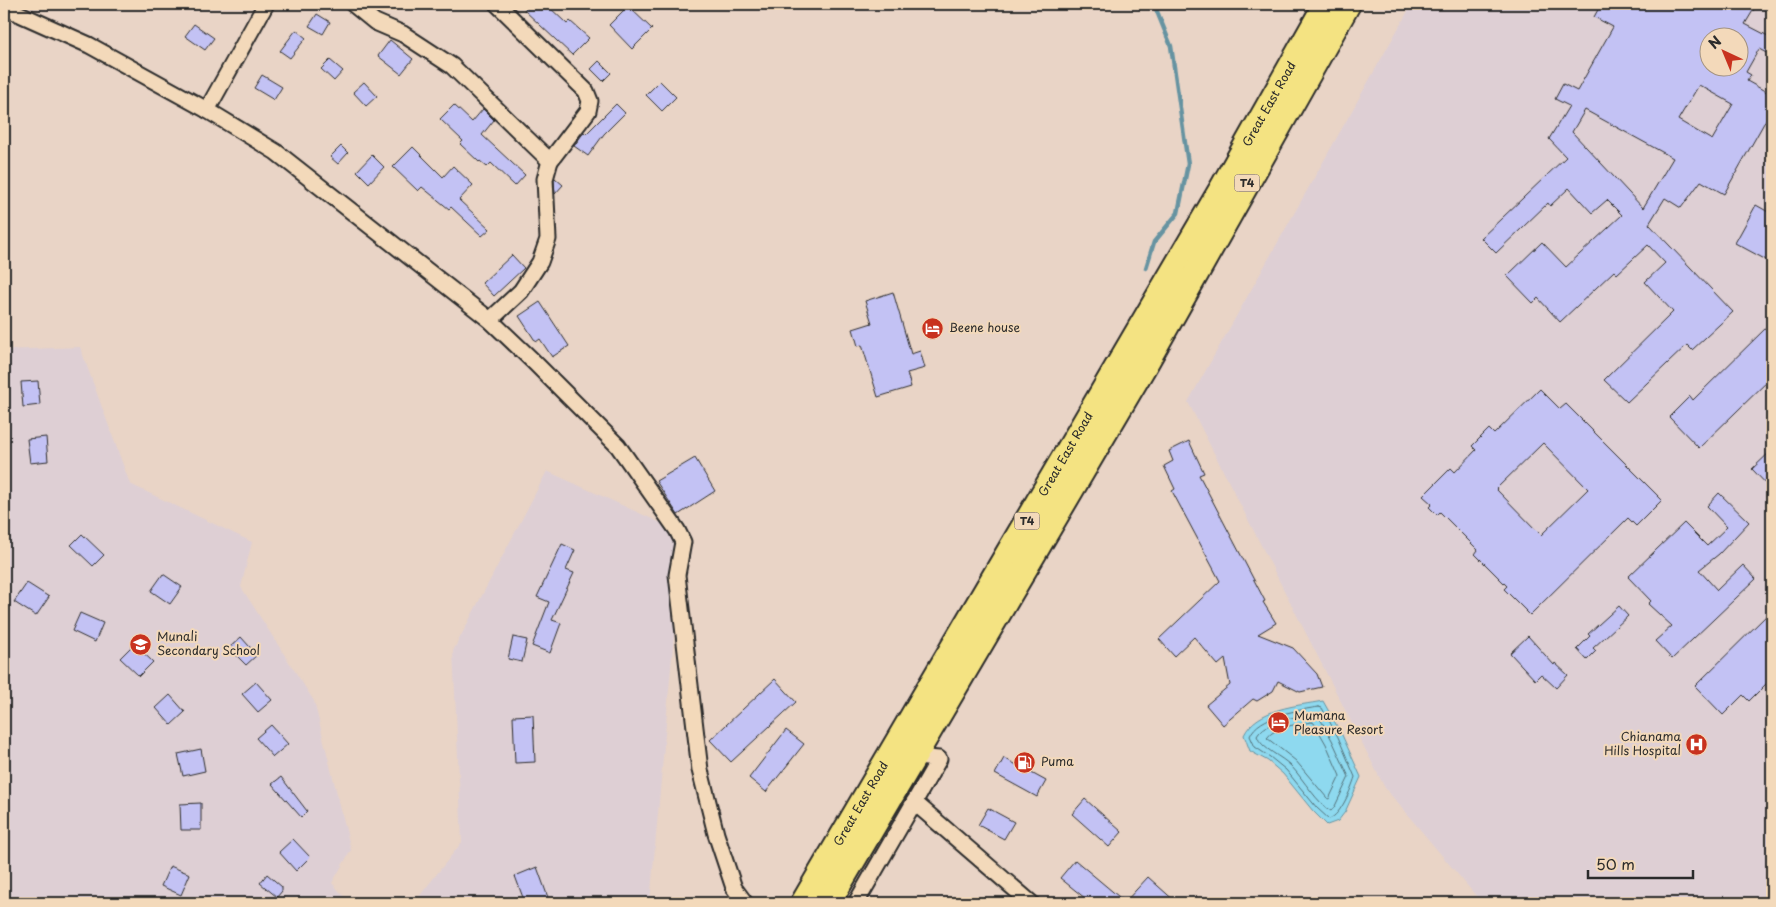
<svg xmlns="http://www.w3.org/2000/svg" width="1776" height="907" font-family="'Playpen Sans',sans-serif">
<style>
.built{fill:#decfd4;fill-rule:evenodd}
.water{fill:#8ed9ef;stroke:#6693a1}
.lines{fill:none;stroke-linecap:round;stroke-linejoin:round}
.shore{stroke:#537179;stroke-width:1}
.stream{stroke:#6693a1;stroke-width:4.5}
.building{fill:#c3c2f4;stroke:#2b2b2b;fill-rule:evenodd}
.street-casing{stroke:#2b2b2b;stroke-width:19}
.primary-casing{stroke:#2b2b2b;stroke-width:28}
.street{stroke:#f3d9ba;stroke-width:15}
.primary{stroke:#f4e382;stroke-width:24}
.labels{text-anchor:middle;stroke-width:4;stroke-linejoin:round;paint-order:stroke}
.shield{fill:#f3d9ba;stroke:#675f56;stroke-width:1}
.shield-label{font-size:11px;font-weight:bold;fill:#2b2b2b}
.street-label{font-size:12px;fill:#2b2b2b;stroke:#f3d9ba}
.poi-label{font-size:12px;fill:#2b2b2b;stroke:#f3d9ba;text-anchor:start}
</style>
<rect width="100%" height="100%" fill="#e9d4c6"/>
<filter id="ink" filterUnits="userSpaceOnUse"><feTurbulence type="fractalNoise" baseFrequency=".02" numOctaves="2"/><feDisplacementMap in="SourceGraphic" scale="10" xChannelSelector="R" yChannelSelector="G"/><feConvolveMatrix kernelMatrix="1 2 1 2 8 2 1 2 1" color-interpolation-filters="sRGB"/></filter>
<g filter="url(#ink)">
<g class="built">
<path d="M1412,4H1772V903H1482L1385,788L1188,402ZM1708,38H1738V68H1708Z"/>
<path d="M80,347L130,484L252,542L241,587L314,701L351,850L332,883L350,903H4V350Z"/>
<path d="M547,471L683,533L650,903H414L462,842L453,651Z"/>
</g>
<path class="water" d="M1323,701L1342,735L1361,777L1345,812L1338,821L1327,825L1313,811L1283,774L1268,761L1250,751L1244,735C1257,708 1297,706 1323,701Z"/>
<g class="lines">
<g class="shore">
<path d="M1319,707L1322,708L1338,737L1355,777C1351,789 1341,815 1329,819L1317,808L1286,770L1270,757L1255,747L1250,736C1258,715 1300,710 1319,707Z"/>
<path d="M1316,714L1318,715L1332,740L1349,777L1335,806L1331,811C1318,804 1303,779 1292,767C1282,756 1261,749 1257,736C1267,719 1298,717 1316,714Z"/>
<path d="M1312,722L1314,723L1326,744L1340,776L1329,799L1327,798L1296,761L1267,738C1275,726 1299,724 1312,722Z"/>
</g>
<path class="stream" d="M1146,268L1154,242L1178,213L1188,164L1171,46L1154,4"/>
</g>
<g class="building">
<path d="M530,4H546L567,24L570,21L589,38L572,55L524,10Z"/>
<path d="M1601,4H1757L1745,24L1772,38V56L1759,49L1746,72L1751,75L1747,81L1772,95V109L1724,194L1701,181L1681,208L1665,198L1649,224L1733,312L1692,350L1687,345L1627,402L1604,380L1673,312L1645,282L1665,263L1648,245L1617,274L1614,271L1560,322L1538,298L1533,303L1507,276L1542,242L1566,267L1622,215L1607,200L1592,213L1569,188L1550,206L1548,203L1496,253L1481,238L1566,157L1549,139L1569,106L1555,99L1563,84L1577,91L1613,27L1594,17ZM1708,38H1738V68H1708ZM1699,85L1733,104L1712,140L1678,120ZM1585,110L1673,158L1643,208L1572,132Z"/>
<path d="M628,6L652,29L632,49L609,25Z"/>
<path d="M317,14L330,22L323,34L309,26Z"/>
<path d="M194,24L214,38L205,50L185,36Z"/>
<path d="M296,30L306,38L290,58L280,51Z"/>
<path d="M390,40L413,59L401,74L378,56Z"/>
<path d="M330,60L343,71L334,81L321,69Z"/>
<path d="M599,61L611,73L603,81L591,69Z"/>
<path d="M262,75L282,87L274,100L254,88Z"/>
<path d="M660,81L676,97L662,111L646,95Z"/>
<path d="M364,82L377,96L366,106L353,92Z"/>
<path d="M616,104L625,113L604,134L588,156L574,146L584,132L586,134Z"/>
<path d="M454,105L472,122L483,109L494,120L482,135L525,175L515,186L491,163L487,167L480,161L479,162L460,144L463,141L440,119Z"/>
<path d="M341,146L348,153L338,164L330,157Z"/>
<path d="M413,147L443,177L453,166L473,185L459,200L490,229L482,236L451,207L449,209L422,187L418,191L393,167Z"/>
<path d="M372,155L384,167L369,183L357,171Z"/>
<path d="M555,178L563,185L555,194L554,180Z"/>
<path d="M1756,205L1772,214V263L1735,243Z"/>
<path d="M512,255L524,268L494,296L482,283Z"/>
<path d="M893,292L911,354L920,351L925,368L907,373L911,387L878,397L862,345L858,346L853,329L872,323L865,301Z"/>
<path d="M540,302L569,346L552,357L540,339L536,342L519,316Z"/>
<path d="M1772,322V377L1699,448L1669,417L1690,396L1693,400Z"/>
<path d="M38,381L40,405L23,407L21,382Z"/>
<path d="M1540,389L1560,409L1566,404L1662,500L1636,526L1628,518L1530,615L1504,589L1507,586L1475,554L1478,550L1440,512L1437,515L1429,507L1432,504L1423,496L1451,468L1455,472L1476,450L1472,446L1489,429L1494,434ZM1543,443L1588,489L1541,535L1496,489Z"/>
<path d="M46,437L48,461L30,463L27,439Z"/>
<path d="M1189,441L1204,473L1199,475L1265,601L1263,602L1276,623L1258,634L1293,648L1317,674L1322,687L1300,692L1278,681L1273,691L1257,701L1253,699L1223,725L1206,705L1230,685L1225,659L1218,665L1194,637L1174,656L1159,639L1220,581L1172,491L1175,489L1164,466L1173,461L1169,451Z"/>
<path d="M1772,450V490L1752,469Z"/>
<path d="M695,458L715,491L678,515L656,481Z"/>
<path d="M1719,493L1749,522L1719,554L1699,570L1717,590L1743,565L1756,579L1672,659L1655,641L1672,626L1648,604L1651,601L1628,577L1684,523L1707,546L1727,527L1707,506Z"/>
<path d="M82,534L104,555L93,566L71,545Z"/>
<path d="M562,544L575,550L566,570L574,573L552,620L561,623L550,653L532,646L549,602L537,597Z"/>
<path d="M163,574L182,587L170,604L151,591Z"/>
<path d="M27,583L49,597L36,616L14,602Z"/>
<path d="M1619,606L1628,616L1593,648L1596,651L1587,660L1577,649L1590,636L1588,634Z"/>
<path d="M1772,610V678L1749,701L1743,695L1723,715L1695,686Z"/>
<path d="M80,613L103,623L95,642L72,631Z"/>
<path d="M1528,636L1554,665L1555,663L1568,675L1556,688L1541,674L1535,680L1510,653Z"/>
<path d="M241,637L257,655L246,665L229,648Z"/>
<path d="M513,637L527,640L522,662L508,659Z"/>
<path d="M134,644L153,662L139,676L120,658Z"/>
<path d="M775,679L796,702L731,762L710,740Z"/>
<path d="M256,682L272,700L258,712L242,694Z"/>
<path d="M170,695L185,712L171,725L156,708Z"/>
<path d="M533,715L535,762L515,763L513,716Z"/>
<path d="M271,725L288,744L273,757L256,738Z"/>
<path d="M786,730L804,744L766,792L749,778Z"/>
<path d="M201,749L205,771L183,776L178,754Z"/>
<path d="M1004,758L1046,781L1037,797L995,774Z"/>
<path d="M281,777L307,811L301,817L272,784Z"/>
<path d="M1085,799L1122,832L1109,847L1072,814Z"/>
<path d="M201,803V830H181L180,804Z"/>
<path d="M988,808L1014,822L1004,839L978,825Z"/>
<path d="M293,839L310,857L296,871L279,852Z"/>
<path d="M1075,860L1125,902L1148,877L1177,903H1091L1060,878Z"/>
<path d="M170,866L190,874L181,895L161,886Z"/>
<path d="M537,867L550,903H525L515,876Z"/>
<path d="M267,874L282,887V891L277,897L260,883Z"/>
</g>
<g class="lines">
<defs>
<g id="street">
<path d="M353,4L375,22L403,34L452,66L550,161"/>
<path d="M4,7L89,45L207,110L276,152L490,320L532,360L618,446L677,530L683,542L677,575L700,770L716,834L734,888L745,903"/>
<path d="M207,110L266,4"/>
<path d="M490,320L521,291L540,262L548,239L545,179L550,161L588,111L590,101L586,91L497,4"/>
<path d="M914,802L1031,903"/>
<path d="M856,903L939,759L915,757"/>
</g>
<g id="primary">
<path id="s1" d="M803,903L1222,188L1326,4"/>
<path d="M828,903L1146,363L1348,4"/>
</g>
</defs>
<use href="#street" class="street-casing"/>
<use href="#primary" class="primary-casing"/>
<use href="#street" class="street"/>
<use href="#primary" class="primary"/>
</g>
</g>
<defs>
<symbol id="hotel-disc" viewBox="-11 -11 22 22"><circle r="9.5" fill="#c8321e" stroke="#f3d9ba"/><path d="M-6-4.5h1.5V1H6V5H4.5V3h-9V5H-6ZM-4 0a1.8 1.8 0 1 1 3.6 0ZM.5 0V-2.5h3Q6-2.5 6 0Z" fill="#fff"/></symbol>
<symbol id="school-disc" viewBox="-11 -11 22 22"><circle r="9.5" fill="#c8321e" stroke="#f3d9ba"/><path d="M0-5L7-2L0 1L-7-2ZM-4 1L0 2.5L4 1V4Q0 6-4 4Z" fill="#fff"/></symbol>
<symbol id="hospital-disc" viewBox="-11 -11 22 22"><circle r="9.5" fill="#c8321e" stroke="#f3d9ba"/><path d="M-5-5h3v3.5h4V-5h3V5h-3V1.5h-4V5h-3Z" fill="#fff"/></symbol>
<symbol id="fuel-disc" viewBox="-11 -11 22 22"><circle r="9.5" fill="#c8321e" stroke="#f3d9ba"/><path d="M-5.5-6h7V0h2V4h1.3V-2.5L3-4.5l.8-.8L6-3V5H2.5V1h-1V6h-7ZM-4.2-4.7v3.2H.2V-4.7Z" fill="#fff"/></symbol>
</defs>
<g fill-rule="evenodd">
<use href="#hotel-disc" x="920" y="316" width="25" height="25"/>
<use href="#school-disc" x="128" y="632" width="25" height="25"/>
<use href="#hotel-disc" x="1266" y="710" width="25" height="25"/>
<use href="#hospital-disc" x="1684" y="732" width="25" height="25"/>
<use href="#fuel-disc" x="1012" y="750" width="25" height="25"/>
</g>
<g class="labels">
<g class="shield">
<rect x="1234.5" y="174.5" width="25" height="17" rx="4"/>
<rect x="1014.5" y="512.5" width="25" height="17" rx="4"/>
</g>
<g class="shield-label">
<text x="1247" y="187">T4</text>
<text x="1027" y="525">T4</text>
</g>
<g class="street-label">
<text dy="4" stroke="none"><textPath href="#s1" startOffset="925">Great East Road</textPath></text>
<text dy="4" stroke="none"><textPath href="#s1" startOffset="520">Great East Road</textPath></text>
<text dy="4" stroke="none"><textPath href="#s1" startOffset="115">Great East Road</textPath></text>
</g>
<g class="poi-label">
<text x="949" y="332">Beene house</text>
<text x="157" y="641">Munali<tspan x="157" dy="14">Secondary School</tspan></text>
<text x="1294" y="720">Mumana<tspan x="1294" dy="14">Pleasure Resort</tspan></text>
<text x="1681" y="741" text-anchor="end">Chianama<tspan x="1681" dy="14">Hills Hospital</tspan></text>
<text x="1041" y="766">Puma</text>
</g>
</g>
<rect width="1776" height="907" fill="none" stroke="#f3d9ba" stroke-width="20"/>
<rect x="10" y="10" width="1756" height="887" fill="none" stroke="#2b2b2b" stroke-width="2" filter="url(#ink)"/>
<g transform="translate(1724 52) rotate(316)"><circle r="24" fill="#f3d9ba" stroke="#a39381"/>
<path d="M0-4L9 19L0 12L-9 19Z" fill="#c8321e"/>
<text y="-8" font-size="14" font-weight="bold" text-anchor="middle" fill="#2b2b2b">N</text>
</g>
<path d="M1588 870v8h105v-8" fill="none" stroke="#2b2b2b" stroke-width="2.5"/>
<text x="1596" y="870" font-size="15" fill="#2b2b2b" stroke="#f3d9ba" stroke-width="4" paint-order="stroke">50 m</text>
</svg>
